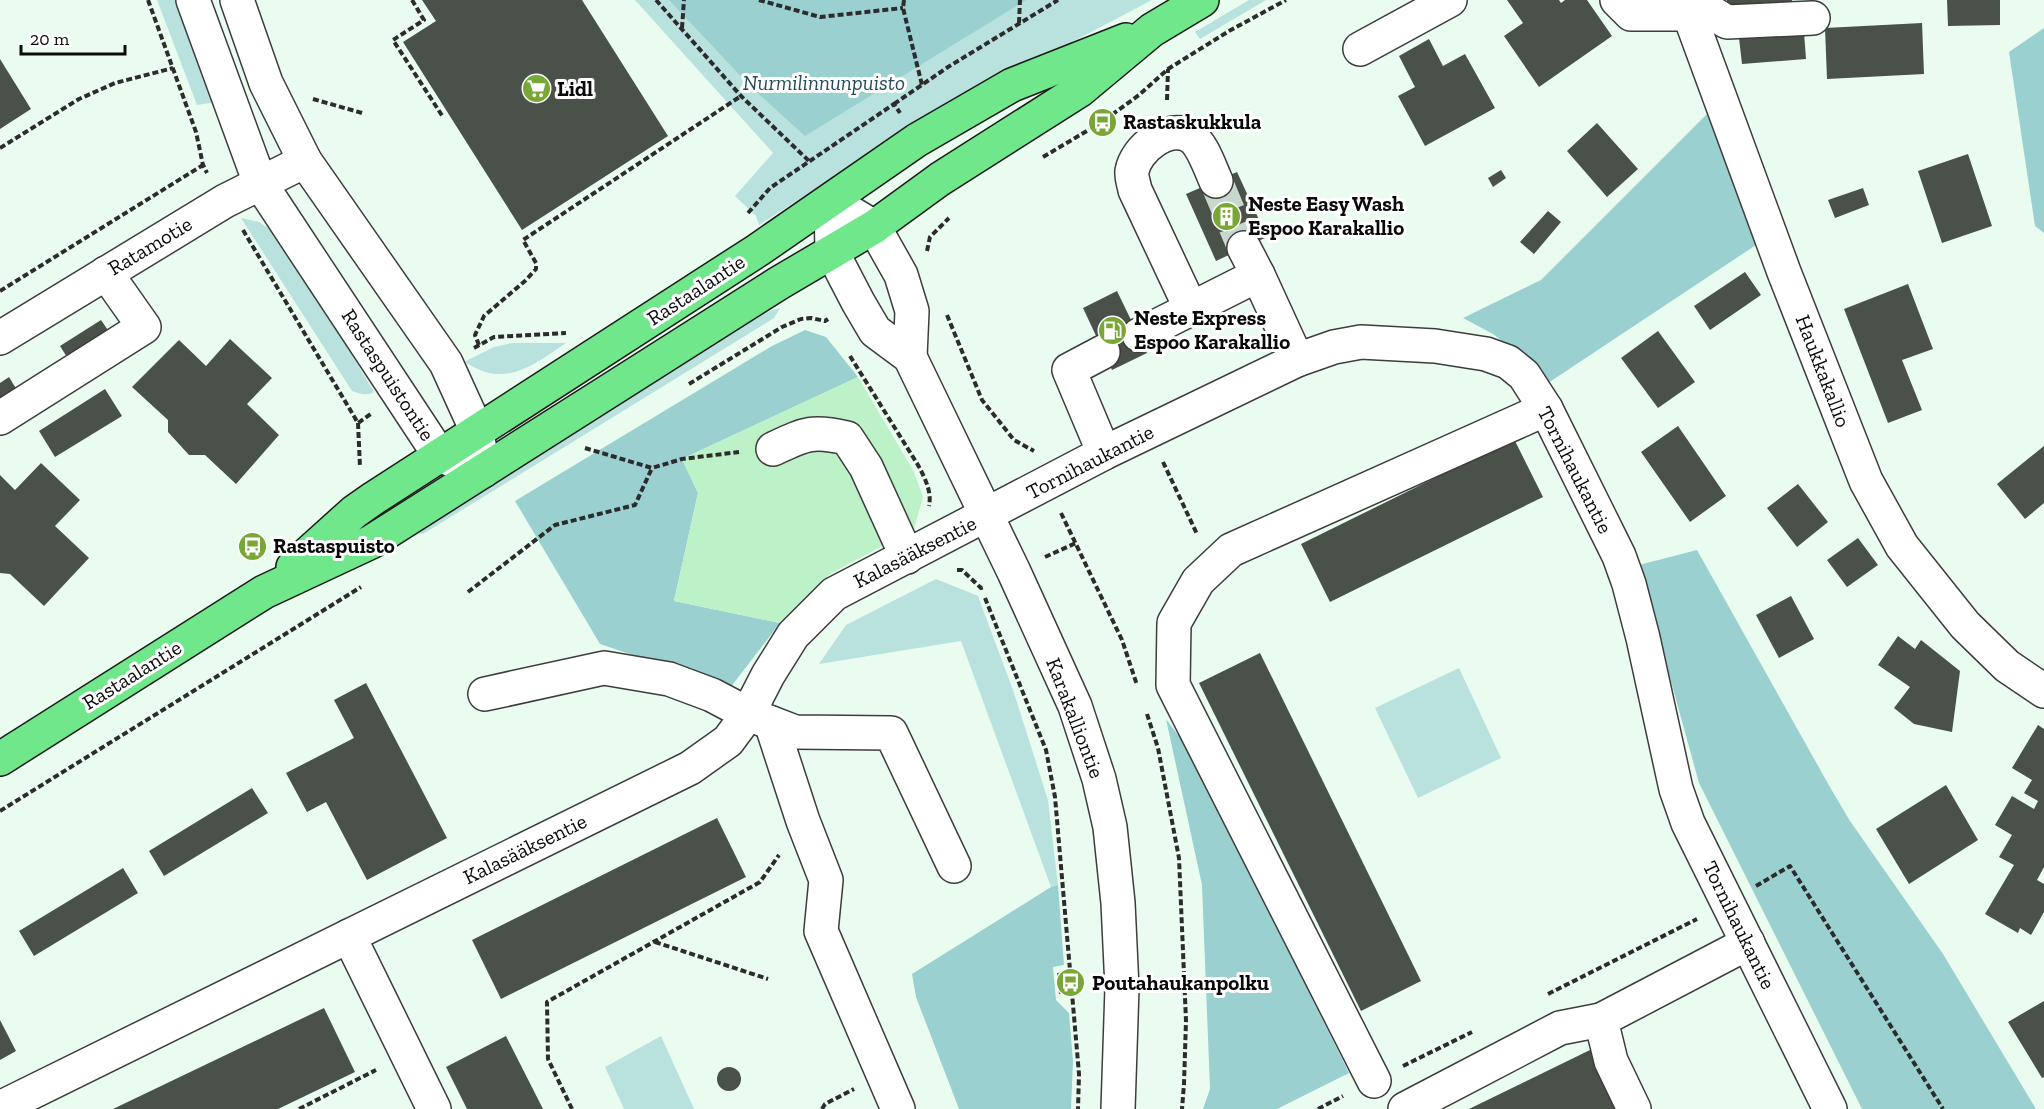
<svg xmlns="http://www.w3.org/2000/svg" width="2044" height="1109" font-family="'Zilla Slab',serif">
<style>
.green{fill:#b9e2df}
.forest{fill:#9ad0d0}
.sand{fill:#bdf2c9}
.building{fill:#4a5148}
.lines{fill:none;stroke-linecap:round;stroke-linejoin:round}
.minor-tunnel{stroke:#c8d8cd;stroke-width:33;stroke-dasharray:33 16;stroke-linecap:butt}
.minor-casing{stroke:#3d3d3d;stroke-width:36}
.major-casing{stroke:#1b1b1b;stroke-width:36}
.path{stroke:#2c2c2c;stroke-width:4;stroke-dasharray:6 3;stroke-linecap:butt}
.minor{stroke:#fff;stroke-width:33}
.major{stroke:#70e78a;stroke-width:33}
.labels{text-anchor:middle;stroke-width:6;stroke-linejoin:round;paint-order:stroke}
.park-label{font-size:21px;font-style:italic;fill:#244b59;stroke:#fff}
.poi-label{font-size:21px;font-weight:bold;fill:#0a0a0a;stroke:#fff;text-anchor:start}
.street-label{font-size:21px;fill:#0a0a0a;stroke:#fff}
</style>
<rect width="100%" height="100%" fill="#eafcef"/>
<g class="green">
<path d="M157,0H177L216,102L197,105Z"/>
<path d="M635,0H1152L918,123L759,225L756,216L735,196L773,153Z"/>
<path d="M1249,0H1266L1200,39L1195,32Z"/>
<path d="M241,218L259,222L280,236L374,392C367,396 360,394 352,391Z"/>
<path d="M780,308L774,318L423,534L414,532L752,316Z"/>
<path d="M512,343H566C542,359 516,381 485,372C478,370 471,365 464,362L494,347Z"/>
<path d="M936,579L978,596L1014,693L1048,800L1058,885L1051,887L961,641L819,664L846,625Z"/>
<path d="M1459,668L1501,758L1418,798L1375,708Z"/>
<path d="M661,1036L694,1109H624L605,1067Z"/>
</g>
<g class="forest">
<path d="M669,0H1026L805,136L751,87Z"/>
<path d="M2044,28V233L2035,226L2009,52Z"/>
<path d="M1710,111L1756,245L1545,385L1536,368L1493,334L1463,318L1541,280Z"/>
<path d="M805,330L826,337L858,377L682,459L698,493L674,601L780,623L730,688L600,644L515,501L772,346Z"/>
<path d="M1697,550L1831,789L1850,821L1943,954L2036,1109H1862L1699,783L1639,565Z"/>
<path d="M1166,719L1188,748L1349,1073L1277,1109H1203L1210,1089L1202,885Z"/>
<path d="M1058,885L1064,965L1053,967L1056,1000L1069,1013L1073,1061L1071,1109H959L916,997L912,974L1051,887Z"/>
</g>
<path class="sand" d="M858,377L914,472L923,497L914,529L830,574L780,623L674,601L698,493L682,459Z"/>
<g class="building">
<path d="M422,0H582L668,136L522,230L403,42L436,21Z"/>
<path d="M1507,0H1559L1561,3L1565,0H1587L1612,36L1539,87L1504,36L1523,23Z"/>
<path d="M1727,0H1792V2L1727,5Z"/>
<path d="M1947,0H2000V25L1948,26Z"/>
<path d="M1922,23L1924,74L1827,79L1825,28Z"/>
<path d="M1804,32L1806,59L1742,64L1739,38Z"/>
<path d="M1429,39L1443,66L1465,54L1495,108L1425,146L1398,96L1415,87L1399,56Z"/>
<path d="M0,59L31,109L0,129Z"/>
<path d="M1597,123L1638,169L1607,197L1567,151Z"/>
<path d="M1968,154L1992,226L1942,243L1918,171Z"/>
<path d="M1501,170L1506,178L1493,187L1488,178Z"/>
<path d="M1237,172L1267,237L1216,261L1186,194Z"/>
<path d="M1863,188L1869,205L1835,218L1828,200Z"/>
<path d="M1548,211L1561,222L1534,254L1520,242Z"/>
<path d="M1745,272L1761,295L1710,330L1694,306Z"/>
<path d="M1908,284L1933,349L1902,360L1922,410L1888,423L1844,309Z"/>
<path d="M1117,291L1147,353L1112,370L1083,308Z"/>
<path d="M101,320L116,342L74,368L60,346Z"/>
<path d="M1658,331L1695,382L1658,408L1621,358Z"/>
<path d="M230,339L272,378L247,404L279,435L236,484L205,455H189L168,432V420L132,387L179,340L206,366Z"/>
<path d="M9,377L23,400L0,415V383Z"/>
<path d="M105,389L122,416L55,457L39,431Z"/>
<path d="M1678,426L1726,496L1690,522L1641,452Z"/>
<path d="M1514,439L1543,497L1330,602L1301,544Z"/>
<path d="M2044,446V503L2025,519L1997,484Z"/>
<path d="M41,463L80,500L55,526L89,558L44,606L10,574L0,573V475L15,490Z"/>
<path d="M1798,484L1828,522L1797,547L1767,508Z"/>
<path d="M1858,538L1878,565L1847,587L1827,560Z"/>
<path d="M1791,596L1814,639L1779,658L1756,615Z"/>
<path d="M1898,636L1915,649L1921,640L1960,671L1952,732L1914,724L1894,708L1910,687L1878,665Z"/>
<path d="M1260,653L1421,981L1361,1011L1199,683Z"/>
<path d="M366,683L447,838L367,880L326,802L307,812L286,773L354,738L334,700Z"/>
<path d="M2038,725L2044,729V867L2037,880L2044,884V912L2031,935L2020,928L2018,933L1985,914L2014,865L1999,857L2012,835L1995,825L2012,796L2034,809L2038,801L2024,793L2032,780L2012,768Z"/>
<path d="M1946,785L1978,840L1909,884L1876,829Z"/>
<path d="M252,788L268,813L164,876L149,851Z"/>
<path d="M717,818L746,877L501,999L472,940Z"/>
<path d="M123,868L138,893L34,956L19,931Z"/>
<path d="M1065,972L1068,993L1059,994L1057,973Z"/>
<path d="M2044,1001V1077L2042,1078L2008,1022Z"/>
<path d="M324,1008L355,1072L278,1109H113Z"/>
<path d="M0,1020L16,1051L0,1060Z"/>
<path d="M506,1036L543,1109H467L446,1067Z"/>
<path d="M1592,1049L1620,1106L1615,1109H1469Z"/>
<circle cx="729" cy="1079" r="12"/>
</g>
<g class="lines">
<path class="minor-tunnel" d="M1216,181L1244,248"/>
<defs>
<g id="minor">
<path d="M193,0L260,183L440,456L483,471L477,431L446,363L305,161L266,83L237,0"/>
<path d="M1617,0L1631,14H1714L1727,22L1813,18"/>
<path d="M1684,0L1784,272L1866,481L1902,546L1965,625L2007,666L2044,691"/>
<path d="M1360,49L1450,0"/>
<path d="M831,201L832,252L858,302L875,331L910,357L1014,572L1075,706L1099,779L1110,827L1118,903L1122,988L1118,1109"/>
<path d="M831,201L874,227L901,275L912,311L910,357"/>
<path d="M1244,248L1258,275"/>
<path d="M1191,309L1135,190C1134,184 1131,177 1132,171C1136,149 1167,124 1190,136C1202,143 1210,168 1216,181"/>
<path d="M1139,335L1258,275L1297,360"/>
<path d="M0,338L225,201L305,161"/>
<path d="M1103,352L1069,370L1104,453"/>
<path d="M0,418L144,327L106,273"/>
<path d="M773,449C805,434 811,430 847,438L866,467L907,557"/>
<path d="M485,694L604,668L669,679L712,695L748,714L795,732L891,733L954,866"/>
<path d="M771,723L803,821L826,880L821,931L898,1109"/>
<path d="M349,936L434,1109"/>
<path d="M1374,1081L1173,685L1174,623L1198,581L1231,550L1546,409"/>
<path d="M0,1108L690,768L728,741L748,714L768,675L793,635L834,594L1104,453L1297,360L1334,347L1361,342L1435,346L1486,354L1508,362L1524,375L1546,409L1619,556L1629,584L1643,638L1676,789L1688,823L1830,1109"/>
<path d="M1405,1109L1560,1028L1601,1020"/>
<path d="M1634,1109L1611,1061L1601,1020L1748,943"/>
</g>
<g id="major">
<path d="M293,567L354,512L374,498L758,250L917,140L1012,85L1126,40"/>
<path d="M0,759L264,592L371,542L779,283L874,227L940,179L1080,90L1152,30L1202,0"/>
</g>
</defs>
<use href="#minor" class="minor-casing"/>
<use href="#major" class="major-casing"/>
<g class="path">
<path d="M148,0L196,132L203,165L207,173"/>
<path d="M412,0L424,20L393,40L443,117"/>
<path d="M656,0L741,96L809,161"/>
<path d="M759,0L820,17L903,8"/>
<path d="M904,0L903,8L922,85"/>
<path d="M1019,23L1020,0"/>
<path d="M682,28L684,0"/>
<path d="M313,99L362,113"/>
<path d="M1167,100L1168,69"/>
<path d="M894,104L948,67L1058,0"/>
<path d="M0,148L79,99L115,83L173,68"/>
<path d="M1043,157L1102,122L1139,95L1168,69L1229,31L1286,0"/>
<path d="M748,213L770,188L894,104L900,113"/>
<path d="M243,230L358,423L372,413"/>
<path d="M927,251L930,237L949,218"/>
<path d="M0,291L203,165"/>
<path d="M947,315L982,400L1014,440L1034,451"/>
<path d="M479,345L475,335L484,316L525,281L536,269V263L523,240L741,96"/>
<path d="M474,348L494,337L566,333"/>
<path d="M850,356L918,465C925,478 932,492 929,506"/>
<path d="M689,384L782,327L801,319L811,318L825,321L828,319"/>
<path d="M358,423L360,467"/>
<path d="M585,448L652,468L682,459L739,452"/>
<path d="M1163,462L1197,534"/>
<path d="M1061,513L1122,640L1137,685"/>
<path d="M1045,557L1076,543"/>
<path d="M957,570H962L981,588L984,587"/>
<path d="M468,592L555,525L635,505L652,468"/>
<path d="M985,598L1046,750L1055,797L1079,1074L1078,1109"/>
<path d="M1147,714L1158,748L1179,858L1186,1021L1184,1084L1182,1109"/>
<path d="M0,811L361,587"/>
<path d="M1756,886L1790,866L1943,1109"/>
<path d="M655,942L768,979"/>
<path d="M1548,994L1697,919"/>
<path d="M1403,1066L1472,1032"/>
<path d="M299,1109L376,1070"/>
<path d="M572,1109L548,1059L547,1002L760,882L779,855"/>
<path d="M822,1109L825,1104L854,1089"/>
<path d="M1318,1109L1343,1096"/>
</g>
<use href="#minor" class="minor"/>
<use href="#major" class="major"/>
</g>
<defs>
<symbol id="supermarket-disc" viewBox="-11 -11 22 22"><circle r="9.5" fill="#78a735" stroke="#fff"/><path d="M-6-5.5h2.5l.6 2H6L4.5 2H-2.5L-4.4-4H-6ZM-1.5 3.2a1.3 1.3 0 1 0 .1 0ZM3 3.2a1.3 1.3 0 1 0 .1 0Z" fill="#fff"/></symbol>
<symbol id="bus-disc" viewBox="-11 -11 22 22"><circle r="9.5" fill="#78a735" stroke="#fff"/><path d="M-5-6H5V4H4V6H2V4H-2V6H-4V4H-5ZM-3.5-4V0h7V-4ZM-3.5 1.2v1.5H-2V1.2ZM2 1.2v1.5H3.5V1.2Z" fill="#fff"/></symbol>
<symbol id="building-disc" viewBox="-11 -11 22 22"><circle r="9.5" fill="#78a735" stroke="#fff"/><path d="M-4-6H4V6H1V3H-1V6H-4ZM-2.5-4.3h1.7v1.8h-1.7ZM.8-4.3h1.7v1.8H.8ZM-2.5-1h1.7V.8h-1.7ZM.8-1h1.7V.8H.8Z" fill="#fff"/></symbol>
<symbol id="fuel-disc" viewBox="-11 -11 22 22"><circle r="9.5" fill="#78a735" stroke="#fff"/><path d="M-5.5-6h7V0h2V4h1.3V-2.5L3-4.5l.8-.8L6-3V5H2.5V1h-1V6h-7ZM-4.2-4.7v3.2H.2V-4.7Z" fill="#fff"/></symbol>
</defs>
<g fill-rule="evenodd">
<use href="#supermarket-disc" x="520" y="72" width="33" height="33"/>
<use href="#bus-disc" x="1086" y="106" width="33" height="33"/>
<use href="#building-disc" x="1210" y="200" width="33" height="33"/>
<use href="#fuel-disc" x="1096" y="314" width="33" height="33"/>
<use href="#bus-disc" x="236" y="530" width="33" height="33"/>
<use href="#bus-disc" x="1054" y="966" width="33" height="33"/>
</g>
<g class="labels">
<g class="park-label">
<text x="824" y="90">Nurmilinnunpuisto</text>
</g>
<g class="poi-label">
<text x="557" y="96">Lidl</text>
<text x="1123" y="129">Rastaskukkula</text>
<text x="1248" y="211">Neste Easy Wash<tspan x="1248" dy="24">Espoo Karakallio</tspan></text>
<text x="1134" y="325">Neste Express<tspan x="1134" dy="24">Espoo Karakallio</tspan></text>
<text x="273" y="553">Rastaspuisto</text>
<text x="1092" y="990">Poutahaukanpolku</text>
</g>
<g class="street-label">
<text transform="translate(150 246) rotate(-31)" y="7">Ratamotie</text>
<text transform="translate(696 290) rotate(-33)" y="7">Rastaalantie</text>
<text transform="translate(1823 371) rotate(69)" y="7">Haukkakallio</text>
<text transform="translate(388 375) rotate(57)" y="7">Rastaspuistontie</text>
<text transform="translate(1090 462) rotate(-27)" y="7">Tornihaukantie</text>
<text transform="translate(1575 470) rotate(63)" y="7">Tornihaukantie</text>
<text transform="translate(915 552) rotate(-27)" y="7">Kalasääksentie</text>
<text transform="translate(132 675) rotate(-32)" y="7">Rastaalantie</text>
<text transform="translate(1075 718) rotate(69)" y="7">Karakalliontie</text>
<text transform="translate(525 849) rotate(-26)" y="7">Kalasääksentie</text>
<text transform="translate(1739 925) rotate(64)" y="7">Tornihaukantie</text>
</g>
</g>
<path d="M21 45v9h104v-9" fill="none" stroke="#0a0a0a" stroke-width="3"/>
<text x="30" y="45" font-size="18" fill="#0a0a0a" stroke="#ffffff" stroke-width="4.5" paint-order="stroke">20 m</text>
</svg>
